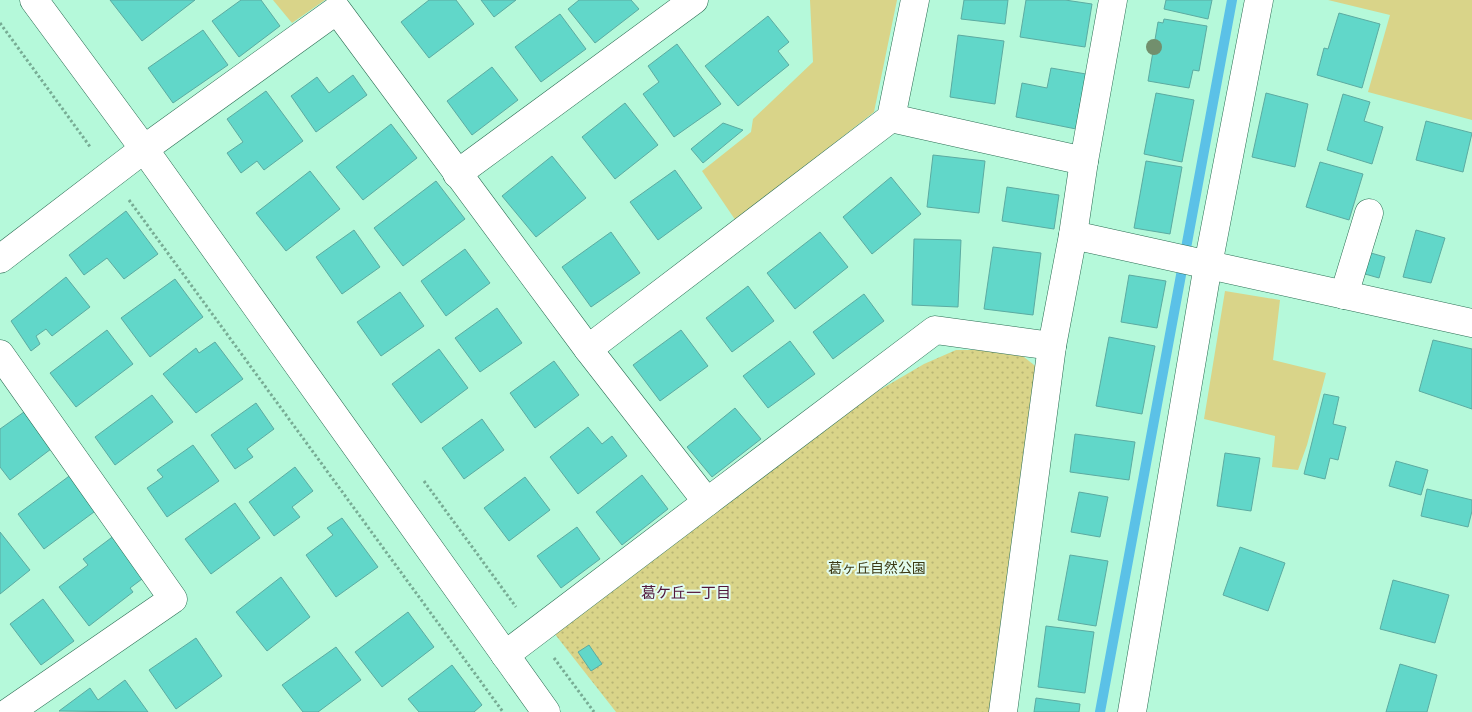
<svg xmlns="http://www.w3.org/2000/svg" width="1472" height="712" font-family="'Golos Text','Noto Sans JP',sans-serif">
<style>
.green{fill:#d9d489}
.park{fill:url(#park-dots)}
.lines{fill:none;stroke-linecap:round;stroke-linejoin:round}
.stream{stroke:#5bc1e7;stroke-width:10}
.building{fill:#61d7c9;stroke:#5caba1}
.minor-casing{stroke:#2b6d53;stroke-width:29}
.tertiary-casing{stroke:#2b6d53;stroke-width:29}
.path{stroke:#77ac94;stroke-width:3;stroke-dasharray:2.5 2.5;stroke-linecap:butt}
.minor{stroke:#fff;stroke-width:28}
.tertiary{stroke:#fff;stroke-width:28}
.tree{fill:#728f6d}
.labels{text-anchor:middle;stroke-width:4;stroke-linejoin:round;paint-order:stroke}
.park-label{font-size:14px;fill:#3c3914;stroke:#e2fcef}
.neighbourhood-label{font-size:15px;fill:#50153b;stroke:#e2fcef}
</style>
<defs>
<pattern id="park-dots" width="8" height="8" patternUnits="userSpaceOnUse" patternTransform="scale(1.25)"><rect width="8" height="8" fill="#d9d489"/><path d="M2 2h.1M6 6h.1" fill="none" stroke="#b8b575" stroke-width="1.8" stroke-linecap="round"/></pattern>
</defs>
<rect width="100%" height="100%" fill="#b5f9da"/>
<g class="green">
<path d="M273,0H325L292,23Z"/>
<path d="M810,0H897L874,112L736,221L702,171L751,132L753,119L813,62Z"/>
<path d="M1328,0H1472V120L1368,92L1390,15Z"/>
<path d="M1225,291L1280,300L1273,360L1326,373L1307,445L1298,470L1272,467L1275,436L1204,419Z"/>
</g>
<path class="park" d="M956,350H995L1019,353L1039,369L1003,712H616L554,633L854,405L924,364Z"/>
<g class="lines">
<path class="stream" d="M1100,712L1232,0"/>
</g>
<g class="building">
<path d="M110,0H195L142,41Z"/>
<path d="M241,0H261L280,26L239,57L212,21Z"/>
<path d="M429,0H456L474,24L429,58L401,22Z"/>
<path d="M481,0H516L494,17Z"/>
<path d="M579,0H631L639,9L595,43L568,9Z"/>
<path d="M964,0H1008L1005,24L961,19Z"/>
<path d="M1026,0H1065L1092,4L1085,47L1020,37Z"/>
<path d="M1166,0H1212L1208,19L1164,9Z"/>
<path d="M1339,13L1380,24L1362,88L1317,75L1324,48L1328,49Z"/>
<path d="M560,14L586,49L541,82L515,47Z"/>
<path d="M768,16L789,42L778,51L789,65L738,106L705,66Z"/>
<path d="M1164,19L1207,26L1199,71L1193,70L1189,88L1148,81L1158,22L1163,23Z"/>
<path d="M203,30L228,65L173,103L148,68Z"/>
<path d="M958,35L1004,41L995,104L950,97Z"/>
<path d="M677,44L721,104L674,137L643,94L659,82L648,66Z"/>
<path d="M492,67L518,100L472,135L447,101Z"/>
<path d="M1051,68L1086,74L1076,129L1016,117L1022,83L1047,88Z"/>
<path d="M353,75L367,95L316,132L291,96L317,77L329,93Z"/>
<path d="M266,91L303,141L264,170L257,161L241,173L227,153L243,142L227,119Z"/>
<path d="M1156,93L1194,100L1182,162L1144,154Z"/>
<path d="M1266,93L1308,104L1295,167L1252,157Z"/>
<path d="M1343,94L1370,102L1364,121L1383,127L1372,164L1327,150Z"/>
<path d="M625,103L658,145L615,179L582,137Z"/>
<path d="M1426,121L1472,133L1463,172L1416,160Z"/>
<path d="M723,123L743,130L703,163L691,149Z"/>
<path d="M391,124L417,158L363,200L336,167Z"/>
<path d="M933,155L985,161L979,213L927,207Z"/>
<path d="M552,156L586,198L536,237L502,196Z"/>
<path d="M1146,161L1182,167L1170,234L1134,228Z"/>
<path d="M1320,162L1363,174L1349,220L1306,207Z"/>
<path d="M675,170L702,208L658,240L630,202Z"/>
<path d="M310,171L340,209L286,251L256,213Z"/>
<path d="M891,177L921,214L872,254L843,217Z"/>
<path d="M436,181L465,219L403,266L374,228Z"/>
<path d="M1007,187L1059,195L1054,229L1002,221Z"/>
<path d="M126,211L158,254L124,279L107,258L84,275L69,255Z"/>
<path d="M354,230L380,267L342,294L316,257Z"/>
<path d="M1416,230L1445,238L1431,283L1403,277Z"/>
<path d="M611,232L640,273L591,307L562,267Z"/>
<path d="M820,232L848,267L795,309L767,273Z"/>
<path d="M914,239L961,240L958,307L912,305Z"/>
<path d="M993,247L1041,253L1033,315L984,309Z"/>
<path d="M465,249L490,283L446,316L421,281Z"/>
<path d="M1364,251L1385,257L1379,278L1358,272Z"/>
<path d="M1129,275L1166,281L1157,328L1121,322Z"/>
<path d="M66,277L90,307L52,336L46,329L36,336L40,344L31,351L11,321Z"/>
<path d="M175,279L203,317L150,357L121,318Z"/>
<path d="M748,286L774,321L732,352L706,318Z"/>
<path d="M400,292L424,326L381,356L357,322Z"/>
<path d="M864,294L884,321L833,359L813,332Z"/>
<path d="M497,308L522,343L480,372L455,338Z"/>
<path d="M107,330L133,364L76,407L50,373Z"/>
<path d="M681,330L708,366L660,401L633,365Z"/>
<path d="M1109,337L1155,346L1142,414L1096,406Z"/>
<path d="M1433,340L1472,349V409L1419,391Z"/>
<path d="M790,341L815,374L768,408L743,376Z"/>
<path d="M215,342L243,379L196,413L163,374L196,348L199,353Z"/>
<path d="M439,349L468,388L421,423L392,384Z"/>
<path d="M554,361L579,395L535,428L510,393Z"/>
<path d="M1324,394L1339,397L1333,424L1346,427L1338,460L1330,458L1325,479L1304,474Z"/>
<path d="M152,395L173,422L115,465L95,437Z"/>
<path d="M256,403L274,429L247,449L253,457L235,469L211,435Z"/>
<path d="M735,408L761,439L712,477L687,447Z"/>
<path d="M24,412L51,449L10,480L0,467V429Z"/>
<path d="M482,419L504,450L464,479L442,448Z"/>
<path d="M588,427L602,444L612,436L627,456L578,494L550,457Z"/>
<path d="M1075,434L1135,442L1129,480L1070,472Z"/>
<path d="M193,445L219,481L167,517L147,488L163,477L157,470Z"/>
<path d="M1225,453L1260,458L1251,511L1217,506Z"/>
<path d="M1396,461L1428,470L1421,495L1389,486Z"/>
<path d="M295,467L313,491L292,507L300,517L274,536L249,502Z"/>
<path d="M72,474L98,509L44,549L18,514Z"/>
<path d="M642,475L668,509L622,545L596,512Z"/>
<path d="M525,477L550,510L509,541L484,508Z"/>
<path d="M1427,489L1472,500V511L1468,527L1421,516Z"/>
<path d="M1079,492L1108,497L1100,537L1071,532Z"/>
<path d="M235,503L260,538L211,574L185,539Z"/>
<path d="M342,518L378,567L336,597L306,555L333,535L327,528Z"/>
<path d="M577,527L600,559L561,588L537,556Z"/>
<path d="M0,532L30,570L0,594Z"/>
<path d="M115,535L146,576L130,588L133,592L89,626L59,587L88,565L83,559Z"/>
<path d="M1240,547L1285,563L1268,611L1223,595Z"/>
<path d="M1070,555L1108,561L1096,626L1058,620Z"/>
<path d="M281,577L310,617L267,651L236,612Z"/>
<path d="M1393,580L1449,595L1435,643L1380,629Z"/>
<path d="M43,599L74,641L41,665L10,624Z"/>
<path d="M408,612L434,647L382,687L355,652Z"/>
<path d="M1046,626L1094,632L1085,693L1038,687Z"/>
<path d="M196,638L222,676L176,709L149,670Z"/>
<path d="M589,645L602,664L591,671L578,652Z"/>
<path d="M336,647L361,680L318,712H303L282,685Z"/>
<path d="M1400,664L1437,675L1427,712H1386Z"/>
<path d="M452,665L482,705L474,712H419L408,699Z"/>
<path d="M125,680L148,712L59,711L90,688L98,700Z"/>
<path d="M1036,698L1080,704L1079,712H1034Z"/>
</g>
<g class="lines">
<defs>
<g id="minor">
<path d="M891,118L1084,161"/>
<path d="M144,149L337,10L588,349L707,502L505,655"/>
<path d="M457,174L694,0"/>
<path d="M1073,235L1472,323"/>
<path d="M1344,295L1369,213"/>
<path d="M588,349L891,118L915,0"/>
<path d="M0,354L173,599L9,712"/>
<path d="M707,502L935,330L1052,346"/>
<path d="M1003,712L1052,346L1073,235L1084,161L1113,0"/>
<path d="M1132,712L1208,265L1259,0"/>
</g>
<g id="tertiary">
<path d="M34,0L144,149L546,712"/>
<path d="M0,259L144,149"/>
</g>
</defs>
<use href="#minor" class="minor-casing"/>
<use href="#tertiary" class="tertiary-casing"/>
<g class="path">
<path d="M0,23L91,148"/>
<path d="M129,200L503,712"/>
<path d="M424,481L516,607"/>
<path d="M554,658L594,712"/>
</g>
<use href="#minor" class="minor"/>
<use href="#tertiary" class="tertiary"/>
</g>
<circle class="tree" cx="1154" cy="47" r="8"/>
<g class="labels">
<g class="park-label">
<text x="877" y="573">葛ヶ丘自然公園</text>
</g>
<g class="neighbourhood-label">
<text x="686" y="598">葛ケ丘一丁目</text>
</g>
</g>
</svg>
